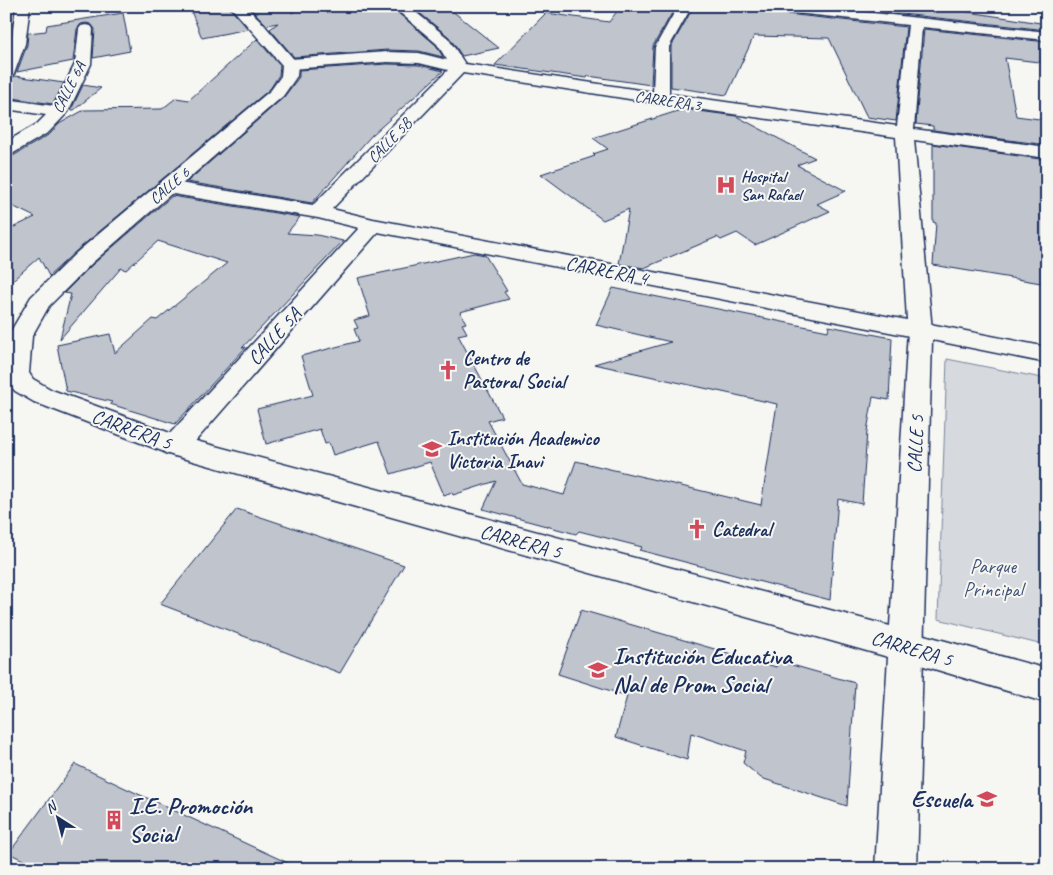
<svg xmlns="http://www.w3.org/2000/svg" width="1053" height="875" font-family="Caveat,sans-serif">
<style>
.green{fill:#d6d9dd;stroke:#78849e}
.building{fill:#c0c4cd;stroke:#1b2f5e}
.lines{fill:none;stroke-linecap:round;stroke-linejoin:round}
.minor-casing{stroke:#1b2f5e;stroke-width:3}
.major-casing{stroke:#1b2f5e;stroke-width:3}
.minor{fill:#f6f6f2;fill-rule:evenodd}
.major{fill:#f6f6f2;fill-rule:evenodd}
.labels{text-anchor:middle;stroke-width:4;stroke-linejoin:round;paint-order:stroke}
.far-street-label{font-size:16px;fill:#1b2f5e;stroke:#f6f6f2}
.far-poi-label{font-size:16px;font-weight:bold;fill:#1b2f5e;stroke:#f6f6f2;text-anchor:start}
.street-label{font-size:20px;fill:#1b2f5e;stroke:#f6f6f2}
.poi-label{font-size:20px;font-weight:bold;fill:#1b2f5e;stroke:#f6f6f2;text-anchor:start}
.park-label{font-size:20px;fill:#405177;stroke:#f6f6f2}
.near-poi-label{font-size:24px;font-weight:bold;fill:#1b2f5e;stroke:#f6f6f2;text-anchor:start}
</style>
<rect width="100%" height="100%" fill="#f6f6f2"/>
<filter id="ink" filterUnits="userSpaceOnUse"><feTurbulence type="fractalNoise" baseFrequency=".02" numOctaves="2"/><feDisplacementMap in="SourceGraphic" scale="10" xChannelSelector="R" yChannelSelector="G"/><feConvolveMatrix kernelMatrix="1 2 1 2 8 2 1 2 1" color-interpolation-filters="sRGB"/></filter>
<g filter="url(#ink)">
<path class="green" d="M947,359L1047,379V646L938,619Z"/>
<g class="building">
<path d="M220,6H228L248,29L202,38L191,11Z"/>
<path d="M248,6H292V13L302,6H390L436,45L443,57L419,51L387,50L294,57L270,29L278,23L267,25Z"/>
<path d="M411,6H446L499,48L462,56L449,37Z"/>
<path d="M630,6H676L653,46L651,85L588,76L587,78L495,65L546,13L609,22L618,10H627Z"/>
<path d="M694,6H759L768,12L906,27L896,121L867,117L829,38L754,36L727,95L671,87V47Z"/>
<path d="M829,6H949V9L1047,24V30Z"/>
<path d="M123,13L130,51L93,58L95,29L91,24L86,23L81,24L77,29L73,61L17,72L27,45L28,33L46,31L47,25Z"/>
<path d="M924,29L1047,42V63L1005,58L1016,116L1047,120V145L933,130V126L916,124Z"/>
<path d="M257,39L280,66L279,75L270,89L75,252L49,276L39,257L6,286V231L35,217L6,203V157L13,156L50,134L59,124L84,110L162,109L176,98L189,100Z"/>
<path d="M387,64L419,65L443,71L371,136L312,203L187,182L284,97L299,77V70Z"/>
<path d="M15,76L64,83L53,104L6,97L9,80Z"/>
<path d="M83,85L101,88L74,110H71Z"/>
<path d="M684,109L736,116L815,158L797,165L846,191L817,204L830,211L755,245L737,233L721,240L717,237L644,268L619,264L629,209L603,220L541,174L595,156L593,154L608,149L593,138Z"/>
<path d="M933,144L1047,160V284L933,265L936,223L933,222Z"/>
<path d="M172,196L300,217L287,233L317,235L343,241L242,348L246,347L175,424L110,404L112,402L66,391L57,345L110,334L115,353L153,319L157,320L227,263L158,241L126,270L121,268L60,339L71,294L64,293L93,264Z"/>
<path d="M474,253L485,255L507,291L504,292L509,299L460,312L466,323L462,324L467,333L458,335L502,417L488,421L522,484L564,495L576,461L761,505L777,404L594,364L671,342L596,325L613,288L828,331L829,326L892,338L889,400L873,397L867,431L862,504L838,499L830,600L639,550L642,547L579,531L576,534L483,509L496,481L453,495L452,492L444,495L430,462L391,474L379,441L333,455L329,443L325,444L320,429L266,444L257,409L313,395L301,356L359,341L354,329L358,328L354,320L370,316L358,278Z"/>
<path d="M237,509L404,565L340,673L160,604Z"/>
<path d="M581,610L776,667L778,661L855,683L847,806L761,778L743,763L746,751L691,733L687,760L616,737L627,696L558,674Z"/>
<path d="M75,764L123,787L301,869H41L9,853Z"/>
</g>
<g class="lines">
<defs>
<g id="minor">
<path d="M16,6H30L25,44L14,74L12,77L6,79V54L11,44Z"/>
<path d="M392,6H408L448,38L465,64L653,92L655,47L678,6H692L669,47V94L897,126L908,25L768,10L761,6H809L1047,32V40L922,27L914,129L1047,147V158L914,140L932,330L928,335L920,338L378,232L185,453L175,456L165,453L161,446L165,439L359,228L318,218L167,193L160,191L157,187L160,183L167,181L313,205L448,70L419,63L387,62L290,69L285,67L282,64L285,61L290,59L387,52L419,53L447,60L437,44ZM463,73L661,104L896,137L907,320L373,219L332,209Z"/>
<path d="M86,25L91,26L93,29L91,64L68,112L49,132L12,154L6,155V142L37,124L46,115L6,109V99L54,106L75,64L79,29L81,26Z"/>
<path d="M906,630L1047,669V703L894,657L889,646L894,635Z"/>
</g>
<path id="major" d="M230,6H245L259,19L298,64L297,76L283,96L92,263L49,306L32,336L29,373L33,379L52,390L181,437L890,626L908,330L912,325L920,322L1047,347V363L932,340L917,869H875L888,657L175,456L34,402L15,391L6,380L8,336L31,297L76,253L271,90L281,76L282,65Z"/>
</defs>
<use href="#minor" class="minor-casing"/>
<use href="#major" class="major-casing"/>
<use href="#minor" class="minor"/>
<use href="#major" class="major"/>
</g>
</g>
<defs>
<symbol id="hospital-bare" viewBox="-9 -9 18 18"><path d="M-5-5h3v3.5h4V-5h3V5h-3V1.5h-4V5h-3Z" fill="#d1495b" stroke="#f6f6f2" stroke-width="2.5" paint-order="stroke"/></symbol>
<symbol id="church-bare" viewBox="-9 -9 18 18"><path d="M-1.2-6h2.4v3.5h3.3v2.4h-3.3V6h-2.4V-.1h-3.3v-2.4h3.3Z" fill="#d1495b" stroke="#f6f6f2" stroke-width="2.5" paint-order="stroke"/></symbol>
<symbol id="school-bare" viewBox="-9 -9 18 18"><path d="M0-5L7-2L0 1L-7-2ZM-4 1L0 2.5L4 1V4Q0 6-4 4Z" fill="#d1495b" stroke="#f6f6f2" stroke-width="2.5" paint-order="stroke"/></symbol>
<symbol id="building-bare" viewBox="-9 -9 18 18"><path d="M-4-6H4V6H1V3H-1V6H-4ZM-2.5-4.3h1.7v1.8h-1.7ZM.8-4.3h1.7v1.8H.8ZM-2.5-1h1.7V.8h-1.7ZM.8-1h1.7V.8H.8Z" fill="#d1495b" stroke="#f6f6f2" stroke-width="2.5" paint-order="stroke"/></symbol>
</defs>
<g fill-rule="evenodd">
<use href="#hospital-bare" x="712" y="171" width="28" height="28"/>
<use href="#church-bare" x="434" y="356" width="28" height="28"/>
<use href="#school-bare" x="418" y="435" width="28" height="28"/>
<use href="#church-bare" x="683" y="515" width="28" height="28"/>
<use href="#school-bare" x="584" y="656" width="28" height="28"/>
<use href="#school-bare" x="973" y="785" width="28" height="28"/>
<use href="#building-bare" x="100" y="806" width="28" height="28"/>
</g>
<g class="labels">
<g class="far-street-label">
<text transform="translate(68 87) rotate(-63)" y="6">CALLE 6A</text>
<text transform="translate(668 100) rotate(8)" y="6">CARRERA 3</text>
<text transform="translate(389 140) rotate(-46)" y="6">CALLE 5B</text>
<text transform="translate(169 185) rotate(-41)" y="6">CALLE 6</text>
</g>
<g class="far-poi-label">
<text x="741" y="182">Hospital<tspan x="741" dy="18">San Rafael</tspan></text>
</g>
<g class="street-label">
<text transform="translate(607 270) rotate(11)" y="7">CARRERA 4</text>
<text transform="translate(274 336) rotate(-48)" y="7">CALLE 5A</text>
<text transform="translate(132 429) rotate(20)" y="7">CARRERA 5</text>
<text transform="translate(915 444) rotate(-87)" y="7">CALLE 5</text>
<text transform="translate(521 541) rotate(15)" y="7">CARRERA 5</text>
<text transform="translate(912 648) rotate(16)" y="7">CARRERA 5</text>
</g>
<g class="poi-label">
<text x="463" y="365">Centro de<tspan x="463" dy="23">Pastoral Social</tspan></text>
<text x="447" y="445">Institución Academico<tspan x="447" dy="23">Victoria Inavi</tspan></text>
<text x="712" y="536">Catedral</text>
</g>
<g class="park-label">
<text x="993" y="573">Parque<tspan x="993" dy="23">Principal</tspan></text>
</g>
<g class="near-poi-label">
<text x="613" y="664">Institución Educativa<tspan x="613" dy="28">Nal de Prom Social</tspan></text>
<text x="972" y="807" text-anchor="end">Escuela</text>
<text x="129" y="814">I.E. Promoción<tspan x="129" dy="28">Social</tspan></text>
</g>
</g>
<rect width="1053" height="875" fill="none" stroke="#f6f6f2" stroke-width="25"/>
<rect x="12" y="12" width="1028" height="850" fill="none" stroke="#1b2f5e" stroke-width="2" filter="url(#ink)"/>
<g transform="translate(58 818) rotate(324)" stroke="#f6f6f2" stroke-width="4" paint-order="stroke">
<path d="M0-4L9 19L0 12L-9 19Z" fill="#1b2f5e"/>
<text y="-8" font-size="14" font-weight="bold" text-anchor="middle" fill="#1b2f5e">N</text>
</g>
</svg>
